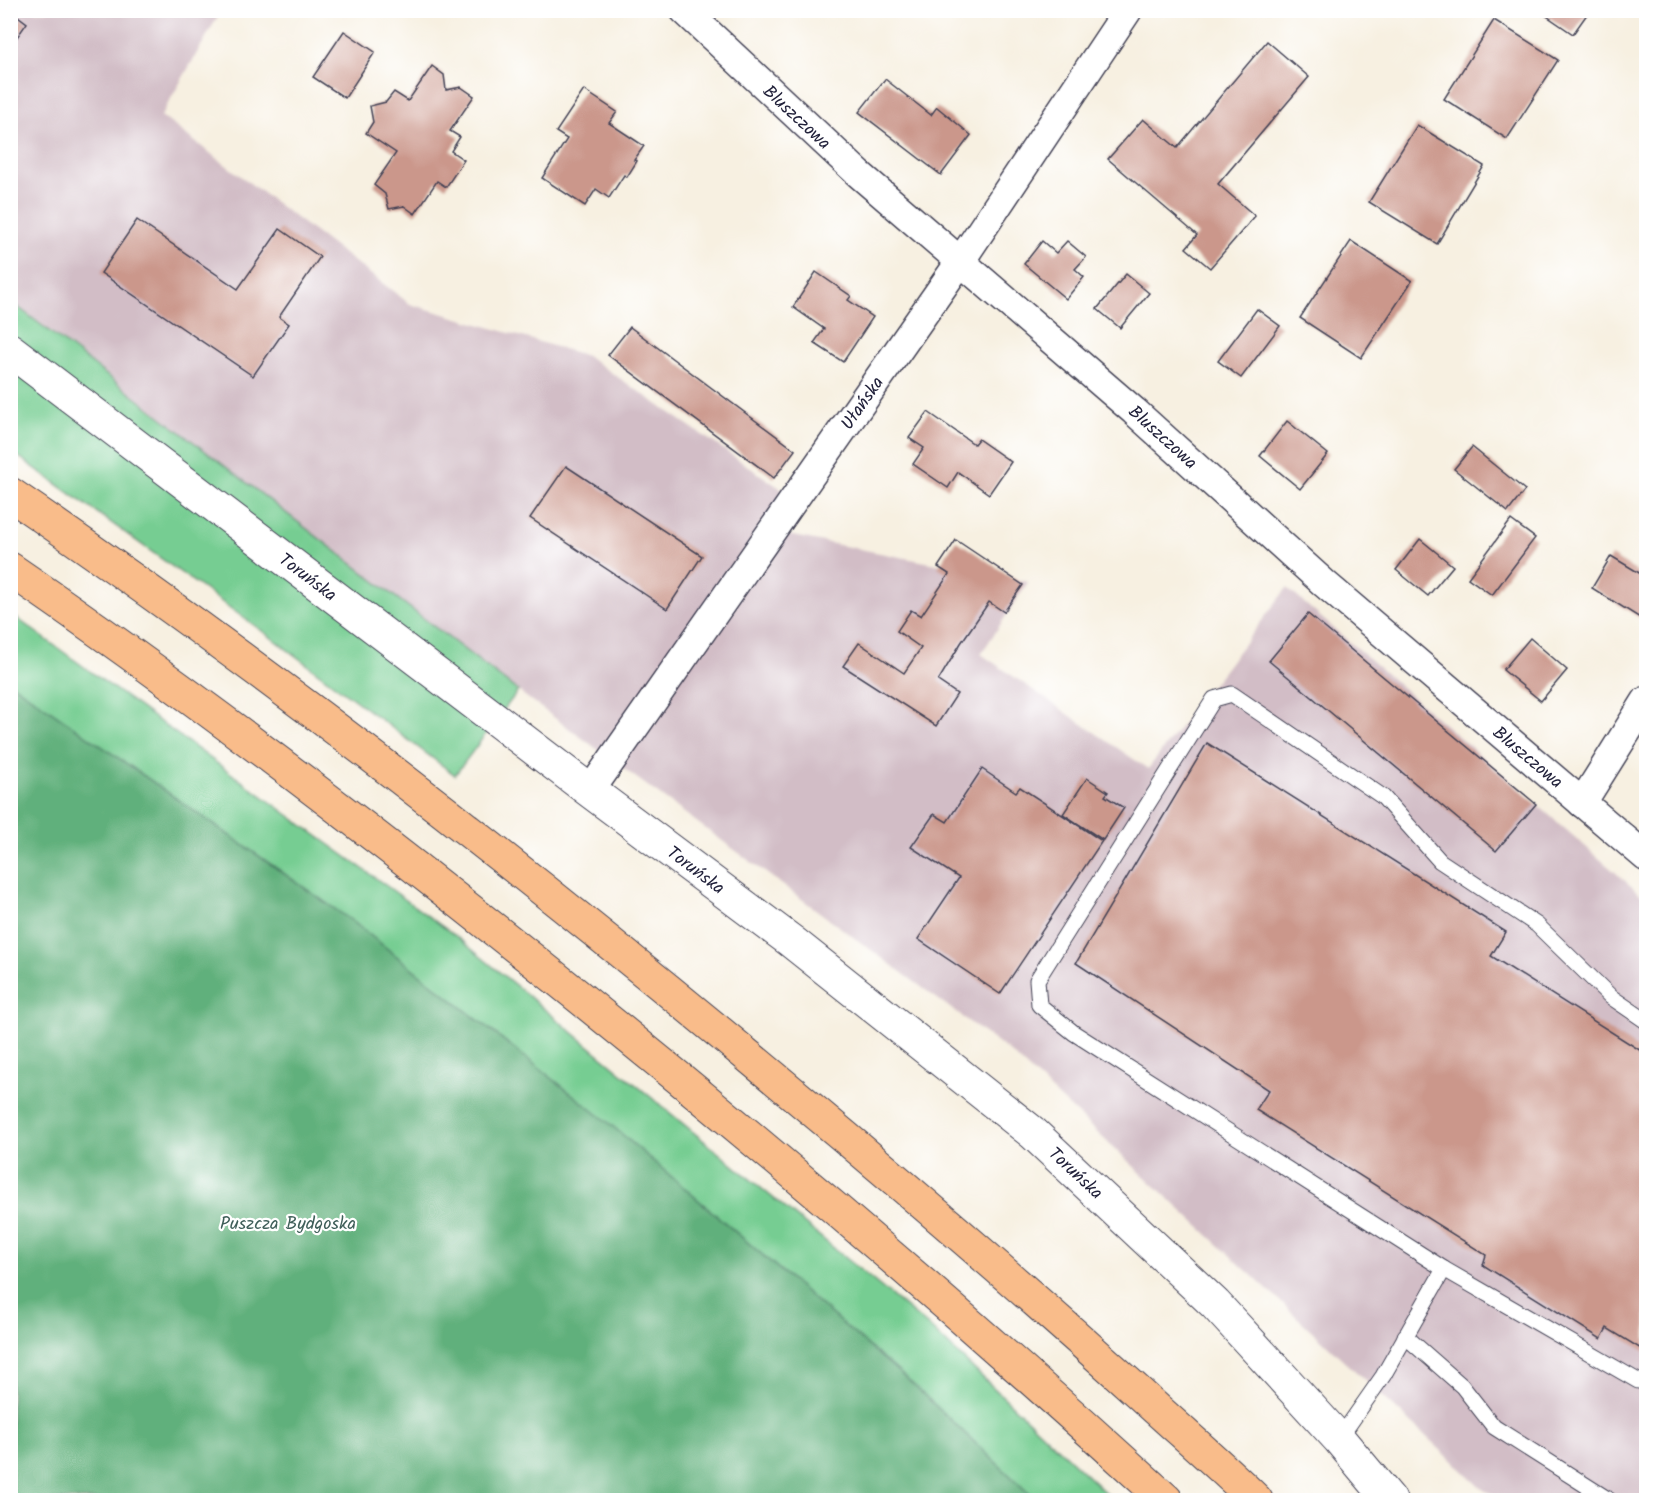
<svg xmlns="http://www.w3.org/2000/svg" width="1657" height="1511" font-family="Kalam,sans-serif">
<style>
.industrial{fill:#d2bdc6}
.green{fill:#76cd92;stroke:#4c7866;stroke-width:1.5}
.forest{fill:#60b07c;stroke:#41695c;stroke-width:1.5}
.building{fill:#cb978b}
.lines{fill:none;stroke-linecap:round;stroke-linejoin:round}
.service-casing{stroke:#424154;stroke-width:17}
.minor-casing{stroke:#424154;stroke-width:31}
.tertiary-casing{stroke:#424154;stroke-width:35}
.motorway-casing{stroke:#424154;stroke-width:35}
.service{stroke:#fff;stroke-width:15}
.minor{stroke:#fff;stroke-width:28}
.tertiary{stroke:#fff;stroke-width:33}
.motorway{stroke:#f9bc8a;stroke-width:33}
.labels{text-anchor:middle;stroke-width:4.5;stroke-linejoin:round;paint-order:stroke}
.street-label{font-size:18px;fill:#22223b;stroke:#fff}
.park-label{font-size:18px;fill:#3f5e59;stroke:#fff}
</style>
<rect width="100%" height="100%" fill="#fff"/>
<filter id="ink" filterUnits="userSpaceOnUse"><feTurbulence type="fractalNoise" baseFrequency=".0167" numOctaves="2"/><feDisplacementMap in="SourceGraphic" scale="12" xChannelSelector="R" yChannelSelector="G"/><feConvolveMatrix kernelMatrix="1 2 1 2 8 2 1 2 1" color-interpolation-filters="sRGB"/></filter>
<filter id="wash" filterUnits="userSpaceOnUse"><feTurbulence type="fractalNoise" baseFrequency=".008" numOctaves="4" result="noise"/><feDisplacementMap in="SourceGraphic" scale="24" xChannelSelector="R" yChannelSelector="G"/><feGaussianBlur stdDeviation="1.35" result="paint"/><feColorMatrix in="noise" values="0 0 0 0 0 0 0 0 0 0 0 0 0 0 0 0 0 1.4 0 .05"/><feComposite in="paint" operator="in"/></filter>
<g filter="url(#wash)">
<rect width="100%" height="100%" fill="#f7f0e1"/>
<path class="industrial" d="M10,11H221L161,116L410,304L587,356L796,499L773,532L1028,582L981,654L1148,769L1287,588L1646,899V1500H1505L1485,1491L1010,1052L518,691L11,301Z"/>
<g class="green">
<path d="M10,301L518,691L455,775L269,636L11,451Z"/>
<path d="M11,614L457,937L927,1325L1113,1500H1036L909,1381L610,1124L352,921L11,683Z"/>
</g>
<path class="forest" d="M11,683L352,921L610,1124L909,1381L1036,1500H11Z"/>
<g id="blocks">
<g class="building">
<path d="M10,10L27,23L10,47Z"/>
<path d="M1538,10H1590L1573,34Z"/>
<path d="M1494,20L1558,60L1507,139L1444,99Z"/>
<path d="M344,31L375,52L345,98L313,77Z"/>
<path d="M1267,41L1309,77L1218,184L1255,216L1210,268L1186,248L1197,235L1108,159L1143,119L1177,148Z"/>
<path d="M432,66L444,75L446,90L461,87L474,96L450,131L460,137L451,151L464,160L446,187L437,181L415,214L404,206L389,209L385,194L374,185L396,153L366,133L373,122L370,106L386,102L394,92L408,101Z"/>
<path d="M885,79L931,115L937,107L971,135L941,175L859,112Z"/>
<path d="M584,90L617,112L609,123L644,146L634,160L637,161L627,177L624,175L609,198L596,189L585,206L542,178L567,139L556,132Z"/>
<path d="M1417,125L1484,166L1437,244L1369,202Z"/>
<path d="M137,220L238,289L280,229L320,257L279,317L289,324L253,376L101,273Z"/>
<path d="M1042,241L1056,253L1067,241L1086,257L1075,269L1084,277L1066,299L1024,264Z"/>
<path d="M1351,241L1412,281L1361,358L1300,318Z"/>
<path d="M816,272L851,296L848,300L873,317L843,362L814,343L824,329L793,307Z"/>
<path d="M1126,274L1149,293L1120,328L1097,309Z"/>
<path d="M1257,309L1280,326L1241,378L1218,361Z"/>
<path d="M630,327L795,450L774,478L608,355Z"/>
<path d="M928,412L974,444L978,439L1011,462L989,494L958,472L948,488L913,464L924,448L909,438Z"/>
<path d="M1287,421L1328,454L1300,489L1260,456Z"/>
<path d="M1472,447L1525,490L1508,512L1454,469Z"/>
<path d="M566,466L702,556L667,609L530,518Z"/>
<path d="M1511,520L1535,538L1492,595L1468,578Z"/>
<path d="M1420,539L1453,566L1428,596L1396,570Z"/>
<path d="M956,540L1023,585L1004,612L989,602L961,643L938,681L957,694L936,726L843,666L859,643L904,673L921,648L897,631L911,610L921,616L949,574L938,567Z"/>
<path d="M1611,556L1646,577V608L1640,618L1592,588Z"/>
<path d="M1308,614L1536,804L1496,851L1269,661Z"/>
<path d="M1530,638L1567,670L1541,701L1503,670Z"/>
<path d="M1207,743L1506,932L1491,956L1646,1054V1352L1607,1328L1601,1339L1483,1265L1486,1255L1256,1110L1269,1090L1076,963Z"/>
<path d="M982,769L1016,792L1020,787L1102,841L1000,994L918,939L959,878L911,847L934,814L947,822Z"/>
<path d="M1087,778L1108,792L1105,796L1124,808L1103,840L1063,814Z"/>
</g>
</g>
</g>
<g filter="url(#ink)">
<use href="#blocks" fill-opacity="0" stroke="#424154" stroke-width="1.5"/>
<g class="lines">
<defs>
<g id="service">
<path d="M1444,1269L1638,1381"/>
<path d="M1405,1336L1462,1386L1494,1427L1609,1500"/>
<path d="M1339,1439L1383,1376L1444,1269L1074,1033L1039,1005L1037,980L1214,699L1232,694L1383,797L1440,861L1537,925L1611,997L1646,1021"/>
</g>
<g id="minor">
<path d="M684,10L859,174L1134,411L1325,584L1646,857"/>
<path d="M590,791L960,262L1128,10"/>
<path d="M1582,803L1646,701"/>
</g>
<path id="tertiary" d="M10,350L590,791L791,941L1033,1133L1215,1304L1339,1439L1390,1500"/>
<g id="motorway">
<path d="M10,494C281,679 539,881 790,1091C908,1189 1024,1289 1138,1392C1177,1428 1218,1463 1256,1500"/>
<path d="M10,569C177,683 337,805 495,930C726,1112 949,1302 1166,1500"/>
</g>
</defs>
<use href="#service" class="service-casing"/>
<use href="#minor" class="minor-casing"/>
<use href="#tertiary" class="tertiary-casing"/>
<use href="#motorway" class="motorway-casing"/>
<use href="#service" class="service"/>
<use href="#minor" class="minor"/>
<use href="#tertiary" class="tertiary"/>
<use href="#motorway" class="motorway"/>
</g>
</g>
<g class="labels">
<g class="street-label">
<text transform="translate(797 117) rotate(43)" y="6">Bluszczowa</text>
<text transform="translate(862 403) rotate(-55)" y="6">Ułańska</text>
<text transform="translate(1163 437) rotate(42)" y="6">Bluszczowa</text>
<text transform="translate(308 577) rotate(37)" y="6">Toruńska</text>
<text transform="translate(1528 757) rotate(40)" y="6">Bluszczowa</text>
<text transform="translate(696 870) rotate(37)" y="6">Toruńska</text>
<text transform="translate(1076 1173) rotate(43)" y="6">Toruńska</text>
</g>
<g class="park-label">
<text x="288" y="1229">Puszcza Bydgoska</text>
</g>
</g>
<rect width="1657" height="1511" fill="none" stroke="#fff" stroke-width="36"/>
</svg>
